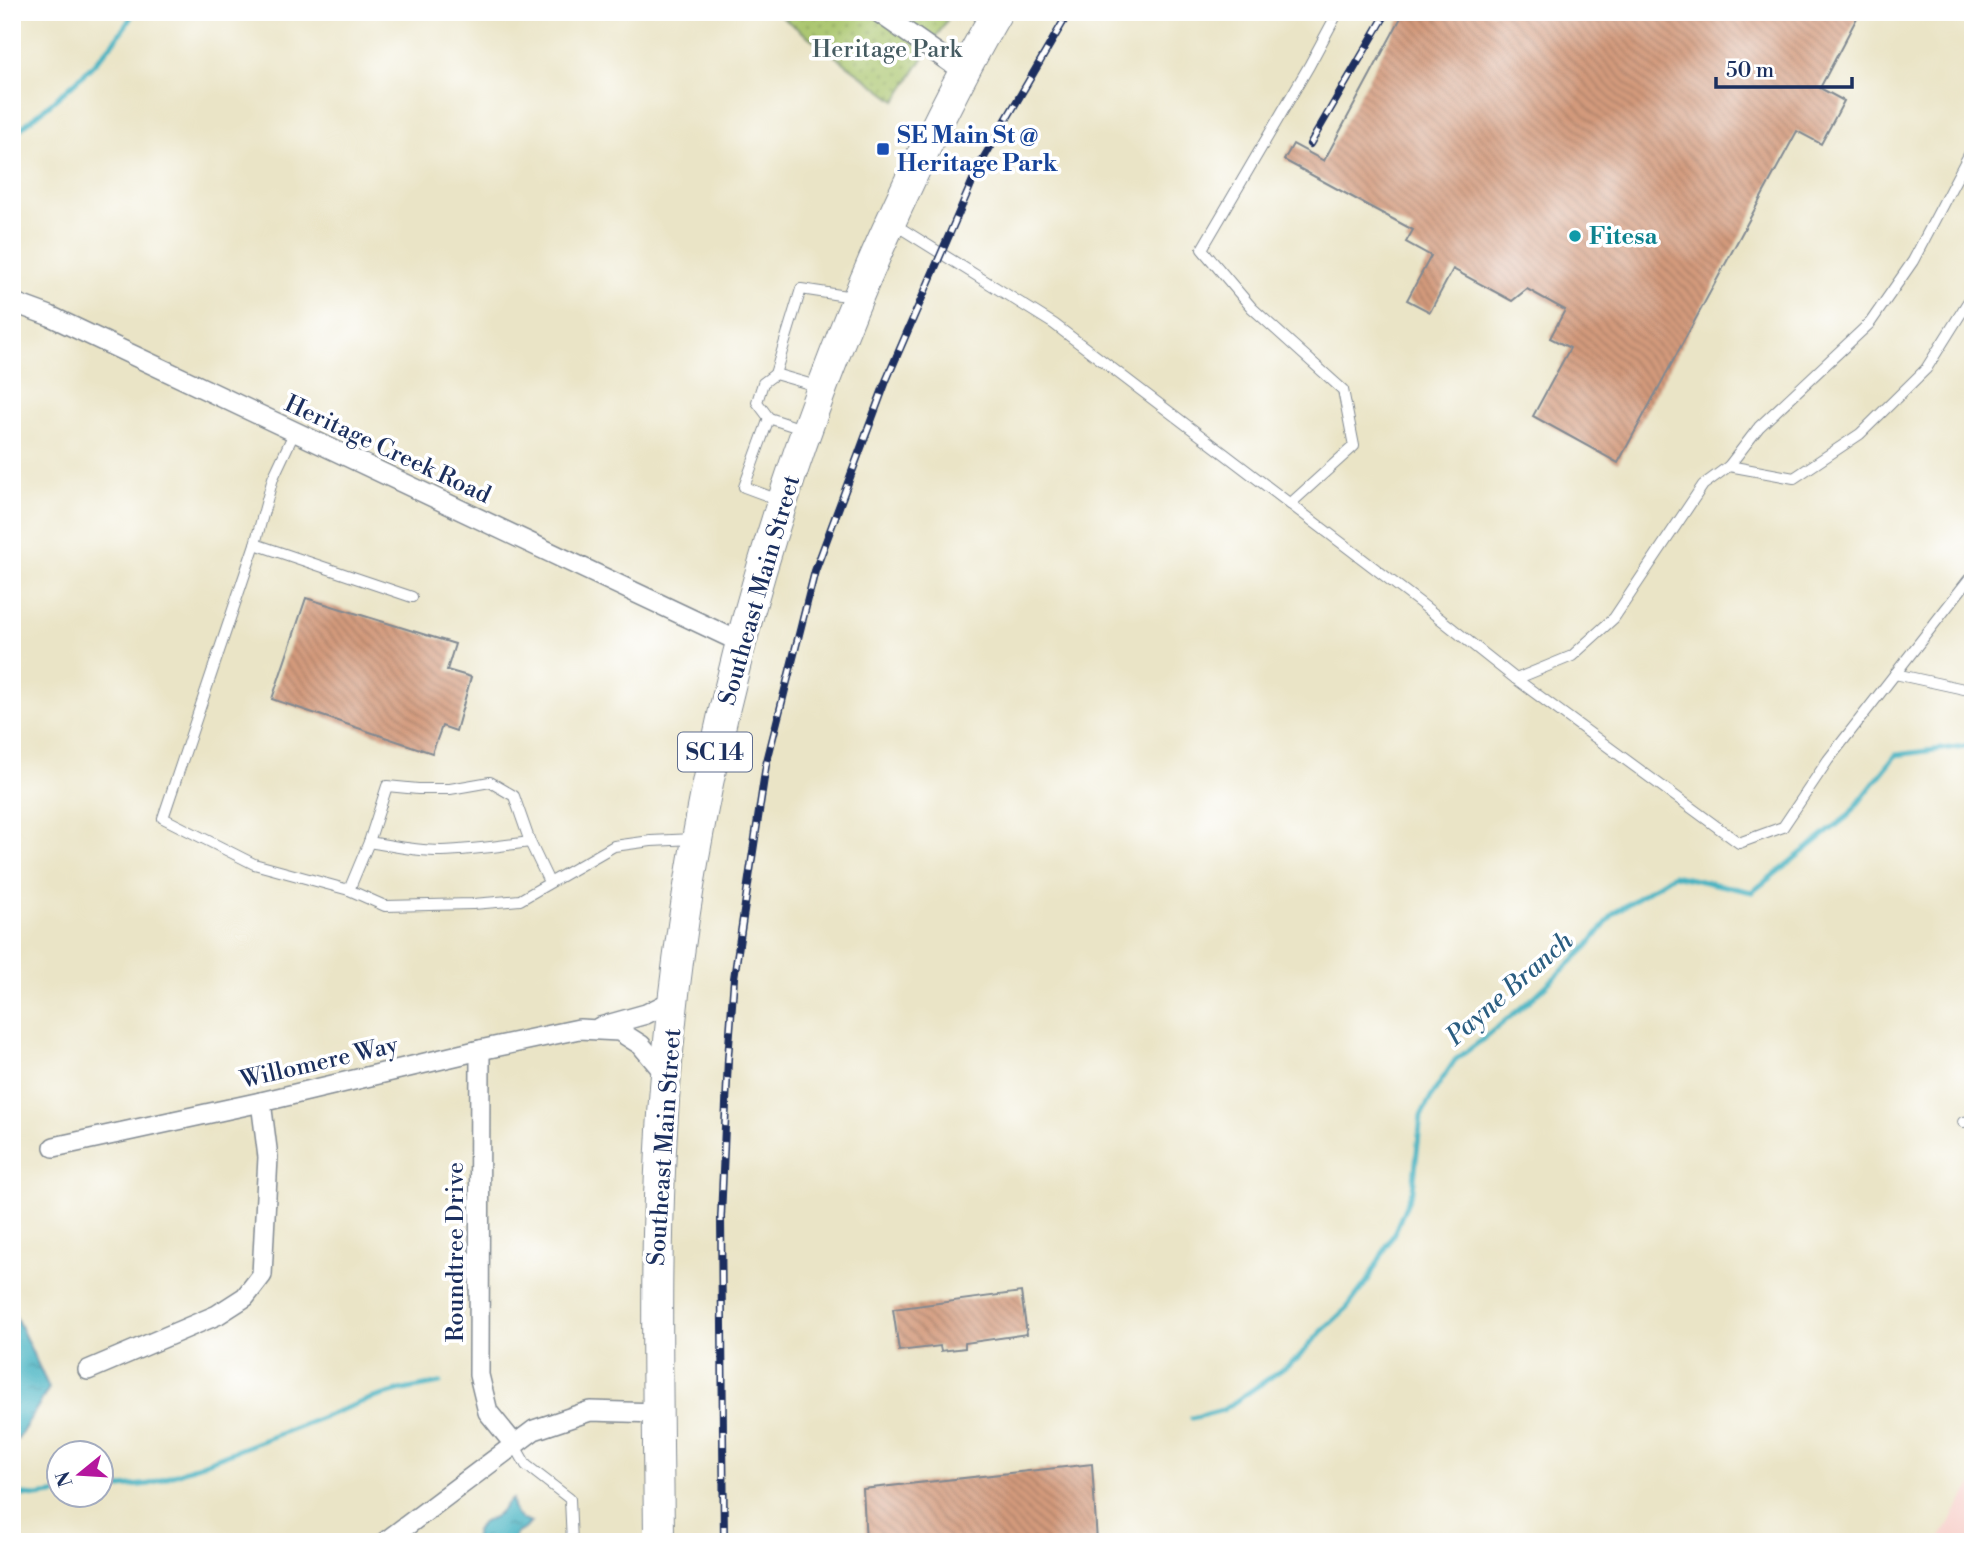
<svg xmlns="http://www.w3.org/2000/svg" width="1985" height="1554" font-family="'Libre Bodoni',serif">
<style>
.built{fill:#f7d0cb}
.park{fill:url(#park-dots);stroke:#627a65;stroke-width:2}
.water{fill:url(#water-ripples);stroke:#307090;stroke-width:2}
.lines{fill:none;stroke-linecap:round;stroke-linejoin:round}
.stream{stroke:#45b2c1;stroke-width:5}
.building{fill:url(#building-back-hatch)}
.service-casing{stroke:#828a92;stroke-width:12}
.minor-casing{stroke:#828a92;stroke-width:22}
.primary-casing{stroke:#828a92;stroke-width:32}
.service{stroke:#fff;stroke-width:10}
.minor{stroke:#fff;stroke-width:19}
.primary{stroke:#fff;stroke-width:30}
.rail-casing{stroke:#1b2f5e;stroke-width:8}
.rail{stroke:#fff;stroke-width:5;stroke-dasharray:16;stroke-linecap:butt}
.transit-dot{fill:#1a4fb4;stroke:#fff;stroke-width:2.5}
.culture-dot{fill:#0f9aa8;stroke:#fff;stroke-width:2.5}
.labels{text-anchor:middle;stroke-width:7;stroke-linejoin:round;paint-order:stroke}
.shield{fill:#fff;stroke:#5f6d8e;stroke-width:2}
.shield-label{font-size:23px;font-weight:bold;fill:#1b2f5e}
.park-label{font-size:24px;fill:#465c62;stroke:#fff}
.transit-label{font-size:24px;font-weight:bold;fill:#164399;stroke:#fff;text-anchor:start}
.culture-label{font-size:24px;font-weight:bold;fill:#0d838f;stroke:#fff;text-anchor:start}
.street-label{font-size:24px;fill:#1b2f5e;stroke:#fff}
.water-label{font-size:26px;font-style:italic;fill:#2a5d81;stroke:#fff}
</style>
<defs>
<pattern id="park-dots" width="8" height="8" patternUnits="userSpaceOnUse" patternTransform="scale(1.75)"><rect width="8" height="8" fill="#a9c56c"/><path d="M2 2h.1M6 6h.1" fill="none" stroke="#89a05c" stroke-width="1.8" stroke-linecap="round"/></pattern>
<pattern id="water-ripples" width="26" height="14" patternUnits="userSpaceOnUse" patternTransform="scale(1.75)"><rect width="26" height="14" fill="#45b2c1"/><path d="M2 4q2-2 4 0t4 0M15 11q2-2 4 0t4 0" fill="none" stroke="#3991a0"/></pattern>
<pattern id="building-back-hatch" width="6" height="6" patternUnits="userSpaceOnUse" patternTransform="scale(1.75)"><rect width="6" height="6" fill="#d39a7b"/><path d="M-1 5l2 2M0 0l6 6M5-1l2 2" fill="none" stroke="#aa7e68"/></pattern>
</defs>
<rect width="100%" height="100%" fill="#fff"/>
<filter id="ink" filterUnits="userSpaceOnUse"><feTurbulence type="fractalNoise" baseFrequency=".0143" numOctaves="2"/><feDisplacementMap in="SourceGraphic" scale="14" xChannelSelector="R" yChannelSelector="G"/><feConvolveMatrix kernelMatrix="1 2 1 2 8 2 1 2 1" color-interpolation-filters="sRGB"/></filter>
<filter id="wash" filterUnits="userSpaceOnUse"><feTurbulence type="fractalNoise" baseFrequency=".00686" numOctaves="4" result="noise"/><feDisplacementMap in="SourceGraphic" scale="28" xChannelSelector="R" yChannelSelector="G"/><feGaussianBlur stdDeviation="1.57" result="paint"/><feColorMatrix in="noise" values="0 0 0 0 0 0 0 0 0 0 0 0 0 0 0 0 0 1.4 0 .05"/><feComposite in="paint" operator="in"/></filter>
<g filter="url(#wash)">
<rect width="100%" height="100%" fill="#eae4c6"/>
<path class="built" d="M1973,1483V1542H1938Z"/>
<path class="park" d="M775,12H952L896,101Z"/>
<g class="water">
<path d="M12,1309L49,1388L18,1439L12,1440Z"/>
<path d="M512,1499C512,1512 519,1521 531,1522L526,1528L517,1533L512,1542H474C477,1516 488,1525 500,1512C505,1507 505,1503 512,1499Z"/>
</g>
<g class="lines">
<g class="stream">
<path d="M12,136C55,99 106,62 134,12"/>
<path d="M1192,1418L1223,1410L1297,1359L1321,1332L1347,1308L1368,1280L1396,1229L1413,1189L1421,1116L1432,1095L1455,1060L1482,1040L1534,997L1588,946L1614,913L1673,875L1752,892L1848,816L1896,755L1973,745"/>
<path d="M102,1489L150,1484L367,1400L398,1391L440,1383"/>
<path d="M12,1494L37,1496L60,1493"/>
</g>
</g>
<g id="blocks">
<g class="building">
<path d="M1404,12H1860L1820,88L1844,101L1821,144L1797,131L1618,463L1533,416L1570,348L1550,338L1565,310L1527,289L1512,301L1453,269L1430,312L1407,300L1431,256L1406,242L1413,230L1284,160L1293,144L1324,161Z"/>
<path d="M306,598L455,644L447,670L471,677L456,731L442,726L432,753L272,699Z"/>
<path d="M1021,1292L1027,1334L965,1343V1348L941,1351L940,1346L899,1351L893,1309Z"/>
<path d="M1092,1464L1097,1542H866L863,1489Z"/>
</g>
</g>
</g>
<g filter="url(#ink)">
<use href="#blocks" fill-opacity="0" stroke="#828a92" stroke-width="2"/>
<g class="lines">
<defs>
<g id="service">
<path d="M894,224L1054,324L1419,602L1516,679L1739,843L1783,827L1828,760L1973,574"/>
<path d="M820,387L775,374L801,289L853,297"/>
<path d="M769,418L757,402L763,383L775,374"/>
<path d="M295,431L273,478L255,544L412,597"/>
<path d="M1729,466L1759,427L1870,323L1913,261L1973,147"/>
<path d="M779,500L744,487L769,418L805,430"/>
<path d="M1290,504L1354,446L1343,390L1252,308L1202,249L1309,66L1338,12"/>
<path d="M255,544L163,818L254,864L349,890"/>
<path d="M1895,674L1973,691"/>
<path d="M1516,679L1572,656L1614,618L1703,485L1729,466L1794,478L1860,434L1926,369L1973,294"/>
<path d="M369,842C393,846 416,851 441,851C471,850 500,846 530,842"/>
<path d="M549,882L530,842L514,796L490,782L450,789H418L387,786L369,842L349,890L385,906L473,904L520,900L614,846L651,841L694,839"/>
<path d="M1963,1122L1973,1121"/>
<path d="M514,1444L526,1465L570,1499L572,1542"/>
</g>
<g id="minor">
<path d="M878,12L964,72"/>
<path d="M12,302L50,316L742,643"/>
<path d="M600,1027L646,1014L674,1000"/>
<path d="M480,1050L479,1375L488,1412L514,1444"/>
<path d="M54,1147L261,1102L480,1050L579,1029L619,1031L641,1045L666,1075"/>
<path d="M88,1370L217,1315L245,1297L262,1275L268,1157L261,1102"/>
<path d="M385,1542L534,1430L590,1411L658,1413"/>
</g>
<path id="primary" d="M659,1542C658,1390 653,1239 665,1087C687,798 765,505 882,241C917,163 954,86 997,12"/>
</defs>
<use href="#service" class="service-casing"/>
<use href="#minor" class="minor-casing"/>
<use href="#primary" class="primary-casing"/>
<use href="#service" class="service"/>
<use href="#minor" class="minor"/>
<use href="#primary" class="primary"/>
<defs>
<g id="rail">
<path d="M1310,144L1387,12"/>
<path d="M724,1542L721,1217L728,1059L734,978L766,765L815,571L886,381L979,166L1069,12"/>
</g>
</defs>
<use href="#rail" class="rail-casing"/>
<use href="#rail" class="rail"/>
</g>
</g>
<rect class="transit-dot" x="876" y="142" width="14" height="14" rx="3.5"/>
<circle class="culture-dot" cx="1575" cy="236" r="7"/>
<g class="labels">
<rect class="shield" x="678" y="732.5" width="74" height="39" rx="5"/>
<g class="shield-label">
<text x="715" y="760">SC 14</text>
</g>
<g class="park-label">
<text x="887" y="57">Heritage Park</text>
</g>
<g class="transit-label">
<text x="897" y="143">SE Main St @<tspan x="897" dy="28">Heritage Park</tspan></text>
</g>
<g class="culture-label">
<text x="1589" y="244">Fitesa</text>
</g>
<g class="street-label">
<text transform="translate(388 449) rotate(25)" y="8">Heritage Creek Road</text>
<text transform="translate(759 590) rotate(-74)" y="8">Southeast Main Street</text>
<text transform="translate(319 1062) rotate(-13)" y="8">Willomere Way</text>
<text transform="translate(664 1147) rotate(-86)" y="8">Southeast Main Street</text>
<text transform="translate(455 1252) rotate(-90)" y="8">Roundtree Drive</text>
</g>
<g class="water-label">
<text transform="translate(1509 988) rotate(-41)" y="9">Payne Branch</text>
</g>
</g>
<rect width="1985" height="1554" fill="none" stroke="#fff" stroke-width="42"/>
<g transform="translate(80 1474) rotate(252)"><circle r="33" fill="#ffffff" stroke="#a4acbf" stroke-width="2"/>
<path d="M0-5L12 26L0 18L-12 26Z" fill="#b5179e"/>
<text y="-10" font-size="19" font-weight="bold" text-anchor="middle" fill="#1b2f5e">N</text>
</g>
<path d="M1716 77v10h136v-10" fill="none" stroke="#1b2f5e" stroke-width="3.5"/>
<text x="1726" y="77" font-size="21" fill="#1b2f5e" stroke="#ffffff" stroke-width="5" paint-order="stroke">50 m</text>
</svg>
